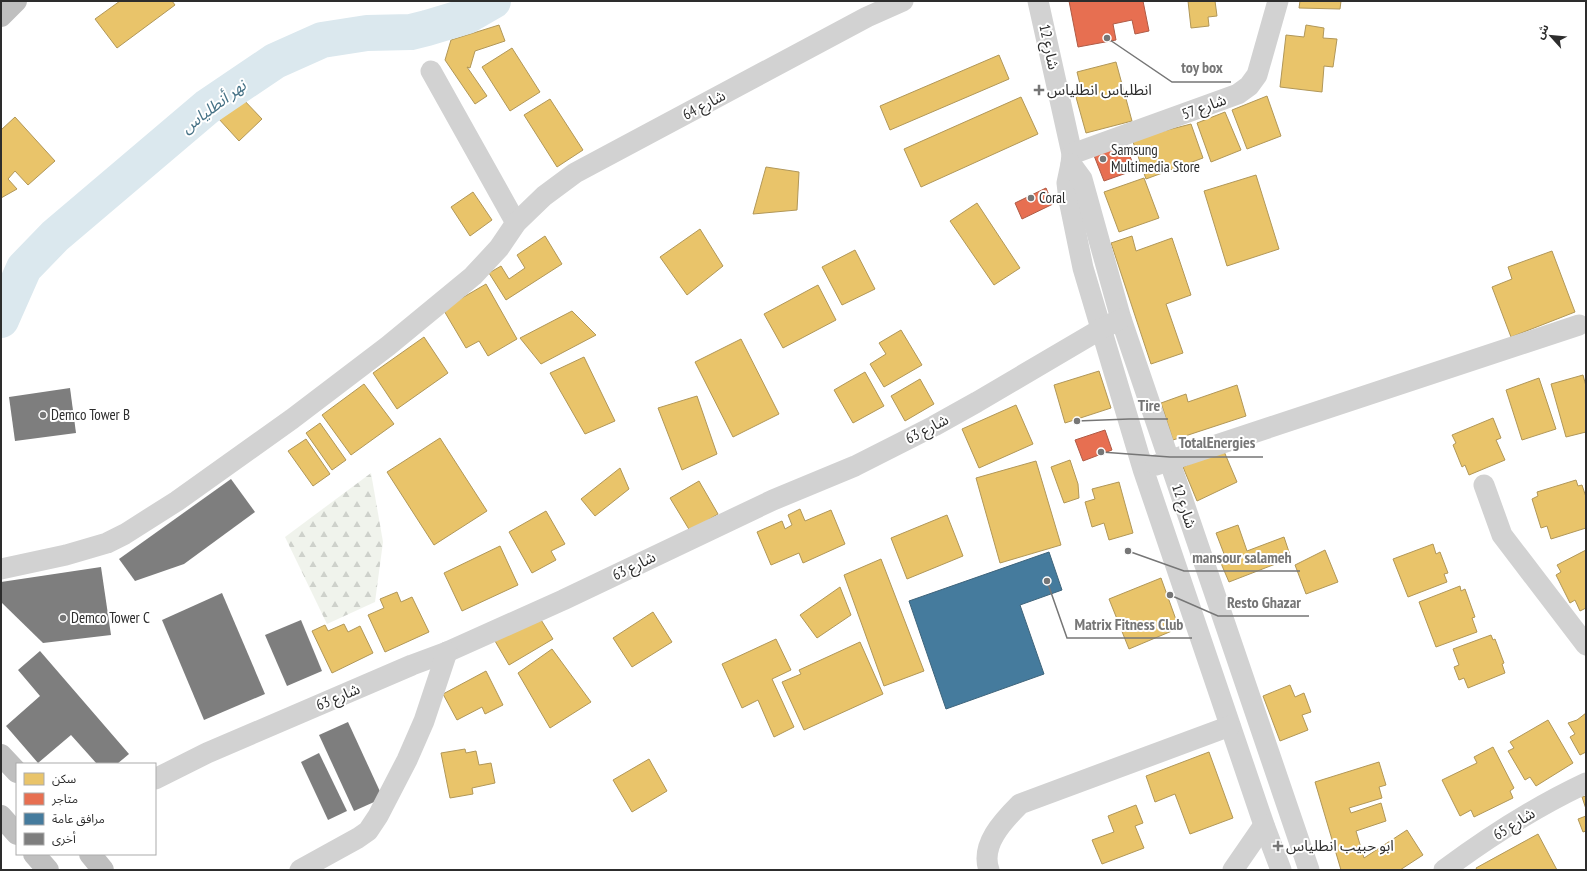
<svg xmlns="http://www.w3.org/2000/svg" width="1587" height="871" font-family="'PT Sans Narrow','Noto Sans Arabic',sans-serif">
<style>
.forest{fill:url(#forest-firs)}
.homes{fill:#e9c46a;stroke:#b19758}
.shops{fill:#e76f51;stroke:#af5b46}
.public{fill:#457b9d;stroke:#3e647b}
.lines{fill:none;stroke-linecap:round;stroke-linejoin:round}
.river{stroke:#dbe8ee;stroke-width:36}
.building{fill:#7e7e7e}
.minor{stroke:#d2d2d2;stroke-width:21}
.highway{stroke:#bfbfbf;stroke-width:22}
.poi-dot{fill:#767676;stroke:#fff;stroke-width:1.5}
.labels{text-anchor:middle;stroke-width:4;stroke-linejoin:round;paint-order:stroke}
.street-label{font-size:15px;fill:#2d2d2d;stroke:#fff}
.poi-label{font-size:15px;fill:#2d2d2d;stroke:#fff;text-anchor:start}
.water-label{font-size:16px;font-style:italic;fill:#457185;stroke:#fff}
.leader{fill:none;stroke:#767676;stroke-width:1.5}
.callout-dot{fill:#767676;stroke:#fff;stroke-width:1.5}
.callout-label{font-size:16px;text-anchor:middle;font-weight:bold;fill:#767676;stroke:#fff;stroke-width:4;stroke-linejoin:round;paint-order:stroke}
</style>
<defs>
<pattern id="forest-firs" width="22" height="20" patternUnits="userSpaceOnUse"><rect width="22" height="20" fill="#f0f3ec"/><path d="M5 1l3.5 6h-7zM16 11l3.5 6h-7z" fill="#ced1cb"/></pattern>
</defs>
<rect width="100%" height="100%" fill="#fff"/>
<path class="forest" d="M371,473L383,542L375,602L327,624L285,537Z"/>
<g class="homes">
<path d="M120,1H172L175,5L117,48L95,19Z"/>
<path d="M1188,1H1215L1217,16L1208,17L1209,26L1191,28Z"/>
<path d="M1300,1H1341L1340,9L1299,8Z"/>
<path d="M499,25L505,41L475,51L470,68L467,67L487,96L475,104L445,60L451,40Z"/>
<path d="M1306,25L1324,28L1323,38L1337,39L1333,67L1324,66L1322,92L1280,87L1286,35L1304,37Z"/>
<path d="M512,48L540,92L510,111L482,67Z"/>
<path d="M999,55L1009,79L890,130L880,106Z"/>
<path d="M1116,62L1132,121L1086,133L1074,90L1081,88L1077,72Z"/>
<path d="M1267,96L1281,136L1247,149L1232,110Z"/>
<path d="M241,97L262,119L239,141L218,118Z"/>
<path d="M1021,97L1038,134L921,187L904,149Z"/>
<path d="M550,99L583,150L557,167L524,115Z"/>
<path d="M1225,112L1241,150L1211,162L1197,123Z"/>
<path d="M15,117L55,161L28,185L15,171L8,179L17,189L1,198V130Z"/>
<path d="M1191,124L1203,158L1146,179L1132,139Z"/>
<path d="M766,167L799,172L797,210L753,214Z"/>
<path d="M1256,175L1279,249L1227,266L1204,191Z"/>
<path d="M1144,178L1159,218L1119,232L1104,192Z"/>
<path d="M473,192L492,220L470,236L451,207Z"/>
<path d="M977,203L1020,268L994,285L950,221Z"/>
<path d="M700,229L723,266L687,295L660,257Z"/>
<path d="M545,236L562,264L506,300L489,273L501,266L509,279L525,268L517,255Z"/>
<path d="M1132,236L1136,251L1172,238L1191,295L1166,304L1183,353L1151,364L1111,243Z"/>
<path d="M855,250L875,289L842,305L822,267Z"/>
<path d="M1552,251L1575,312L1511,337L1492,287L1512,279L1508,267Z"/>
<path d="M486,284L517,339L488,356L479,341L466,348L443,309Z"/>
<path d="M818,285L836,320L783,348L764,314Z"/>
<path d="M572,311L596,335L541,364L520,338Z"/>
<path d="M901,330L922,365L884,387L870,364L886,354L879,343Z"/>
<path d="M424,337L448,373L397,409L373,373Z"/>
<path d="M741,339L779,414L733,437L695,362Z"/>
<path d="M584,357L615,421L585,434L550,373Z"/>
<path d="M1099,371L1111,408L1065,423L1054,385Z"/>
<path d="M865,372L884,406L853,423L834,390Z"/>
<path d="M1583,375L1586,386V432L1566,437L1551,384Z"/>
<path d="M1539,378L1556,429L1522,440L1506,390Z"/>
<path d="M920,379L934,404L905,421L891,396Z"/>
<path d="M364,384L394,424L351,455L322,415Z"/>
<path d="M1237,385L1246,416L1173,440L1161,403L1186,394L1188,402Z"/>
<path d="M697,396L717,454L682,470L658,408Z"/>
<path d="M1016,405L1033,444L979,468L962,429Z"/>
<path d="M1493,418L1501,438L1496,440L1505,460L1469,475L1465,465L1462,467L1453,445L1456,443L1452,435Z"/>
<path d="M320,423L346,460L332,470L306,433Z"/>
<path d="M440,438L487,511L434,545L387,472Z"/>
<path d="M306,439L330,474L313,486L288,451Z"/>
<path d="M1223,449L1237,482L1197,501L1183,467Z"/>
<path d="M1070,460L1078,484L1079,498L1064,503L1051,467Z"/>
<path d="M1036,461L1061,545L1000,563L976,478Z"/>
<path d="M620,468L629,489L595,516L581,499Z"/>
<path d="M1576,480L1578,486L1582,485L1586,497V528L1551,539L1547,526L1541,528L1532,499L1538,496L1537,492Z"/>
<path d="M699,481L718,514L690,531L670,498Z"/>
<path d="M1119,482L1133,533L1109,540L1104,523L1092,527L1085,502L1095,499L1092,489Z"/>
<path d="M800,509L805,521L831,510L845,544L803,563L799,553L771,565L757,532L782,521L785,529L792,525L788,515Z"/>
<path d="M546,511L565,544L551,551L556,560L532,573L509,532Z"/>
<path d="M947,515L963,556L907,579L891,538Z"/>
<path d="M1238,525L1247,551L1284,537L1291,558L1229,582L1220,561L1226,559L1216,533Z"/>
<path d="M1433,544L1436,554L1440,552L1448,573L1444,574L1447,582L1408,597L1393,559Z"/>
<path d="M500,546L518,585L462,611L444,573Z"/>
<path d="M1325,550L1338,582L1306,594L1295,565Z"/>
<path d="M1586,550V608L1580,611L1575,600L1570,603L1556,575L1561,572L1557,565Z"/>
<path d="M881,559L924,671L884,686L844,575Z"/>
<path d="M1161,578L1179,628L1129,649L1109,599Z"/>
<path d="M1460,586L1461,591L1465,589L1475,617L1472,618L1477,632L1436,647L1419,602Z"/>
<path d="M840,587L851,615L817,638L800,615Z"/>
<path d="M397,592L401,602L412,597L429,632L385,652L368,615L384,608L380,599Z"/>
<path d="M653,612L672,642L632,667L613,638Z"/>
<path d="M538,615L553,639L509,665L495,641Z"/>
<path d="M344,624L348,632L360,626L373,653L332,673L312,631L325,625L328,631Z"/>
<path d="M1491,635L1493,640L1495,639L1504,663L1502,664L1505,673L1468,688L1464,678L1459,680L1454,667L1459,665L1453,649Z"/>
<path d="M776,639L791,670L772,679L794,727L774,737L758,700L742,708L722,664Z"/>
<path d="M860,642L883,694L804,730L782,682L801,674L799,670Z"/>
<path d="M552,649L591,702L550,728L518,673Z"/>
<path d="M486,671L503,705L485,714L482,707L457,720L443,694Z"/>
<path d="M1290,685L1295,697L1304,693L1311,712L1302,715L1308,730L1280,741L1263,696Z"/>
<path d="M1586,713V752L1580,755L1570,737L1575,734L1568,723L1577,720Z"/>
<path d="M1548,720L1573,763L1536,786L1530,777L1525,780L1508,751L1514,748L1510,742Z"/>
<path d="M1493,747L1514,788L1510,791L1513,798L1474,817L1471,810L1460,816L1442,780L1477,763L1474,757Z"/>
<path d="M465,749L466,753L476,751L479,765L491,763L495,783L472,788L473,794L450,798L441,753Z"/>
<path d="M1209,752L1233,818L1190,834L1175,794L1155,802L1146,776Z"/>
<path d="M649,759L667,791L632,812L613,780Z"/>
<path d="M1379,762L1386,785L1379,787L1382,798L1349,808L1351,813L1381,803L1386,821L1356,831L1364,858L1407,830L1423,855L1400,870H1341L1315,782Z"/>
<path d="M1586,796V809L1582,797Z"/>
<path d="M1136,805L1143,823L1135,826L1144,848L1102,864L1092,840L1114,832L1108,816Z"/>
<path d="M1586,816V831L1583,832L1578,819Z"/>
<path d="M1538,834L1557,870H1477L1476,868Z"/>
</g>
<g class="shops">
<path d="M1069,1H1143L1149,31L1135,34L1132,20L1113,24L1116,40L1078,47Z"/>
<path d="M1125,142L1135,170L1104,181L1093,153Z"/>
<path d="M1046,188L1053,204L1022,219L1015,203Z"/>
<path d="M1105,430L1112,450L1083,461L1075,440Z"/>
</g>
<path class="public" d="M1049,552L1062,590L1020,605L1044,674L946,709L909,601Z"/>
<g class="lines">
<path class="river" d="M1,320L24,268L55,236L207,107L275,61L322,40L367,33L411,32L427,28L467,16L493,1"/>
</g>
<g class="building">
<path d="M70,388L76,433L15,441L9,397Z"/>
<path d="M231,479L255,512L184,564L135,581L119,559Z"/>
<path d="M101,567L111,635L43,643L1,602V582Z"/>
<path d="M222,593L265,694L204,720L162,620Z"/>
<path d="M301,620L322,671L287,686L265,635Z"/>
<path d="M40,651L129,754L117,764H97L71,735L38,763L6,726L40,696L18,670Z"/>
<path d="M348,722L383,798L354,811L319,735Z"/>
<path d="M319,753L347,811L328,820L301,762Z"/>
</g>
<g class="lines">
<g class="minor">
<path d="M1038,1L1072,154L1071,164L1067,183L1069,200L1083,268L1143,469L1264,825L1281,870"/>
<path d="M431,71L516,223"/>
<path d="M1072,154L1238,94L1249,86L1257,75L1278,1"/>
<path d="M1071,164L1082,179L1121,319L1309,870"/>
<path d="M1156,465L1579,325"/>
<path d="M1484,485L1502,535L1586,645"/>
<path d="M1,569L66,555L107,543L125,534L177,501L292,419L388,346L473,276L499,248L516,223L544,196L575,173L867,17L903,1"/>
<path d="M155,779L207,753L412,665L447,652L563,600L773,500L855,466L934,426L977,402L1101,329L1121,319"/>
<path d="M300,870L358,838L368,831L378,816L407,760L424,721L447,652"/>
<path d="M989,870C980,845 1003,821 1020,804L1230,726"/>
<path d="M1233,870L1264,825"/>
<path d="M1444,870C1487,838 1537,806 1586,783"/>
</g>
<g class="highway">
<path d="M1,16L16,1"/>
<path d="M1,755L17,772"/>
<path d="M1,816L17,834"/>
<path d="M34,854L48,870"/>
<path d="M90,854L103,870"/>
</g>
</g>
<g class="poi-dot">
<path d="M1037 84h4v4h4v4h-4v4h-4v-4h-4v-4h4z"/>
<circle cx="1103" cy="159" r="4"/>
<circle cx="1031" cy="198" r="4"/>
<circle cx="43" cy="415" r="4"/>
<circle cx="63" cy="618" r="4"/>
<path d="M1276 840h4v4h4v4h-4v4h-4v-4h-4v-4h4z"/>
</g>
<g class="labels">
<g class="street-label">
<text transform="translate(1049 47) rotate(78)" y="5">شارع 12</text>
<text transform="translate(704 105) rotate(-28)" y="5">شارع 64</text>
<text transform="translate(1204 107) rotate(-20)" y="5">شارع 57</text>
<text transform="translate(927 429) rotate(-27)" y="5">شارع 63</text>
<text transform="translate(1184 506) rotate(71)" y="5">شارع 12</text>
<text transform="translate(634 566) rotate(-26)" y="5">شارع 63</text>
<text transform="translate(338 697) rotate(-23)" y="5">شارع 63</text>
<text transform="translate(1514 824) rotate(-32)" y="5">شارع 65</text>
</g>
<g class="poi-label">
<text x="1047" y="95">انطلياس انطلياس</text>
<text x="1111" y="155">Samsung<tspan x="1111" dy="17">Multimedia Store</tspan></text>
<text x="1039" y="203">Coral</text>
<text x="51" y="420">Demco Tower B</text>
<text x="71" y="623">Demco Tower C</text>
<text x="1286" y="851">ابو حبيب انطلياس</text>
</g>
<g class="water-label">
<text transform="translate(213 106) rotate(-37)" y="6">نهر أنطلياس</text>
</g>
</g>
<path class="leader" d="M1107 38L1172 82H1231M1077 421L1129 419H1168M1101 452L1170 457H1263M1128 551L1184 571H1300M1170 595L1218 616H1309M1047 581L1067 638H1192"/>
<g class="callout-dot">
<circle cx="1107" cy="38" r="4"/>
<circle cx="1077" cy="421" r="4"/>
<circle cx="1101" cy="452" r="4"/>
<circle cx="1128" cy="551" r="4"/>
<circle cx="1170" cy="595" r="4"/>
<circle cx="1047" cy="581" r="4"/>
</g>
<g class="callout-label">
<text x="1202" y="73">toy box</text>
<text x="1149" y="411">Tire</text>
<text x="1217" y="448">TotalEnergies</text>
<text x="1242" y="563">mansour salameh</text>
<text x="1264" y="608">Resto Ghazar</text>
<text x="1129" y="630">Matrix Fitness Club</text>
</g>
<rect width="1587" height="871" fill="none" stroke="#2d2d2d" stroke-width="4"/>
<rect x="16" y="763" width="140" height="92" fill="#ffffff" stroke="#ababab"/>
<rect x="24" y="773" width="20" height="12" fill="#e9c46a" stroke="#ababab"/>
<text x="52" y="783" font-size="12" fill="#2d2d2d">سكن</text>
<rect x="24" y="793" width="20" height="12" fill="#e76f51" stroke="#ababab"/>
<text x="52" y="803" font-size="12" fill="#2d2d2d">متاجر</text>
<rect x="24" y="813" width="20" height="12" fill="#457b9d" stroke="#ababab"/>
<text x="52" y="823" font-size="12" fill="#2d2d2d">مرافق عامة</text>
<rect x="24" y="833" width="20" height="12" fill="#7e7e7e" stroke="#ababab"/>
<text x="52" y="843" font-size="12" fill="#2d2d2d">أخرى</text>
<g transform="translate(1551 36) rotate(297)" stroke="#ffffff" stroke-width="3" paint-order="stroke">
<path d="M0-3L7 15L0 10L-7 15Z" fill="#2d2d2d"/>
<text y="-6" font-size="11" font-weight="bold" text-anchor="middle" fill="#2d2d2d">ش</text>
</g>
</svg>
